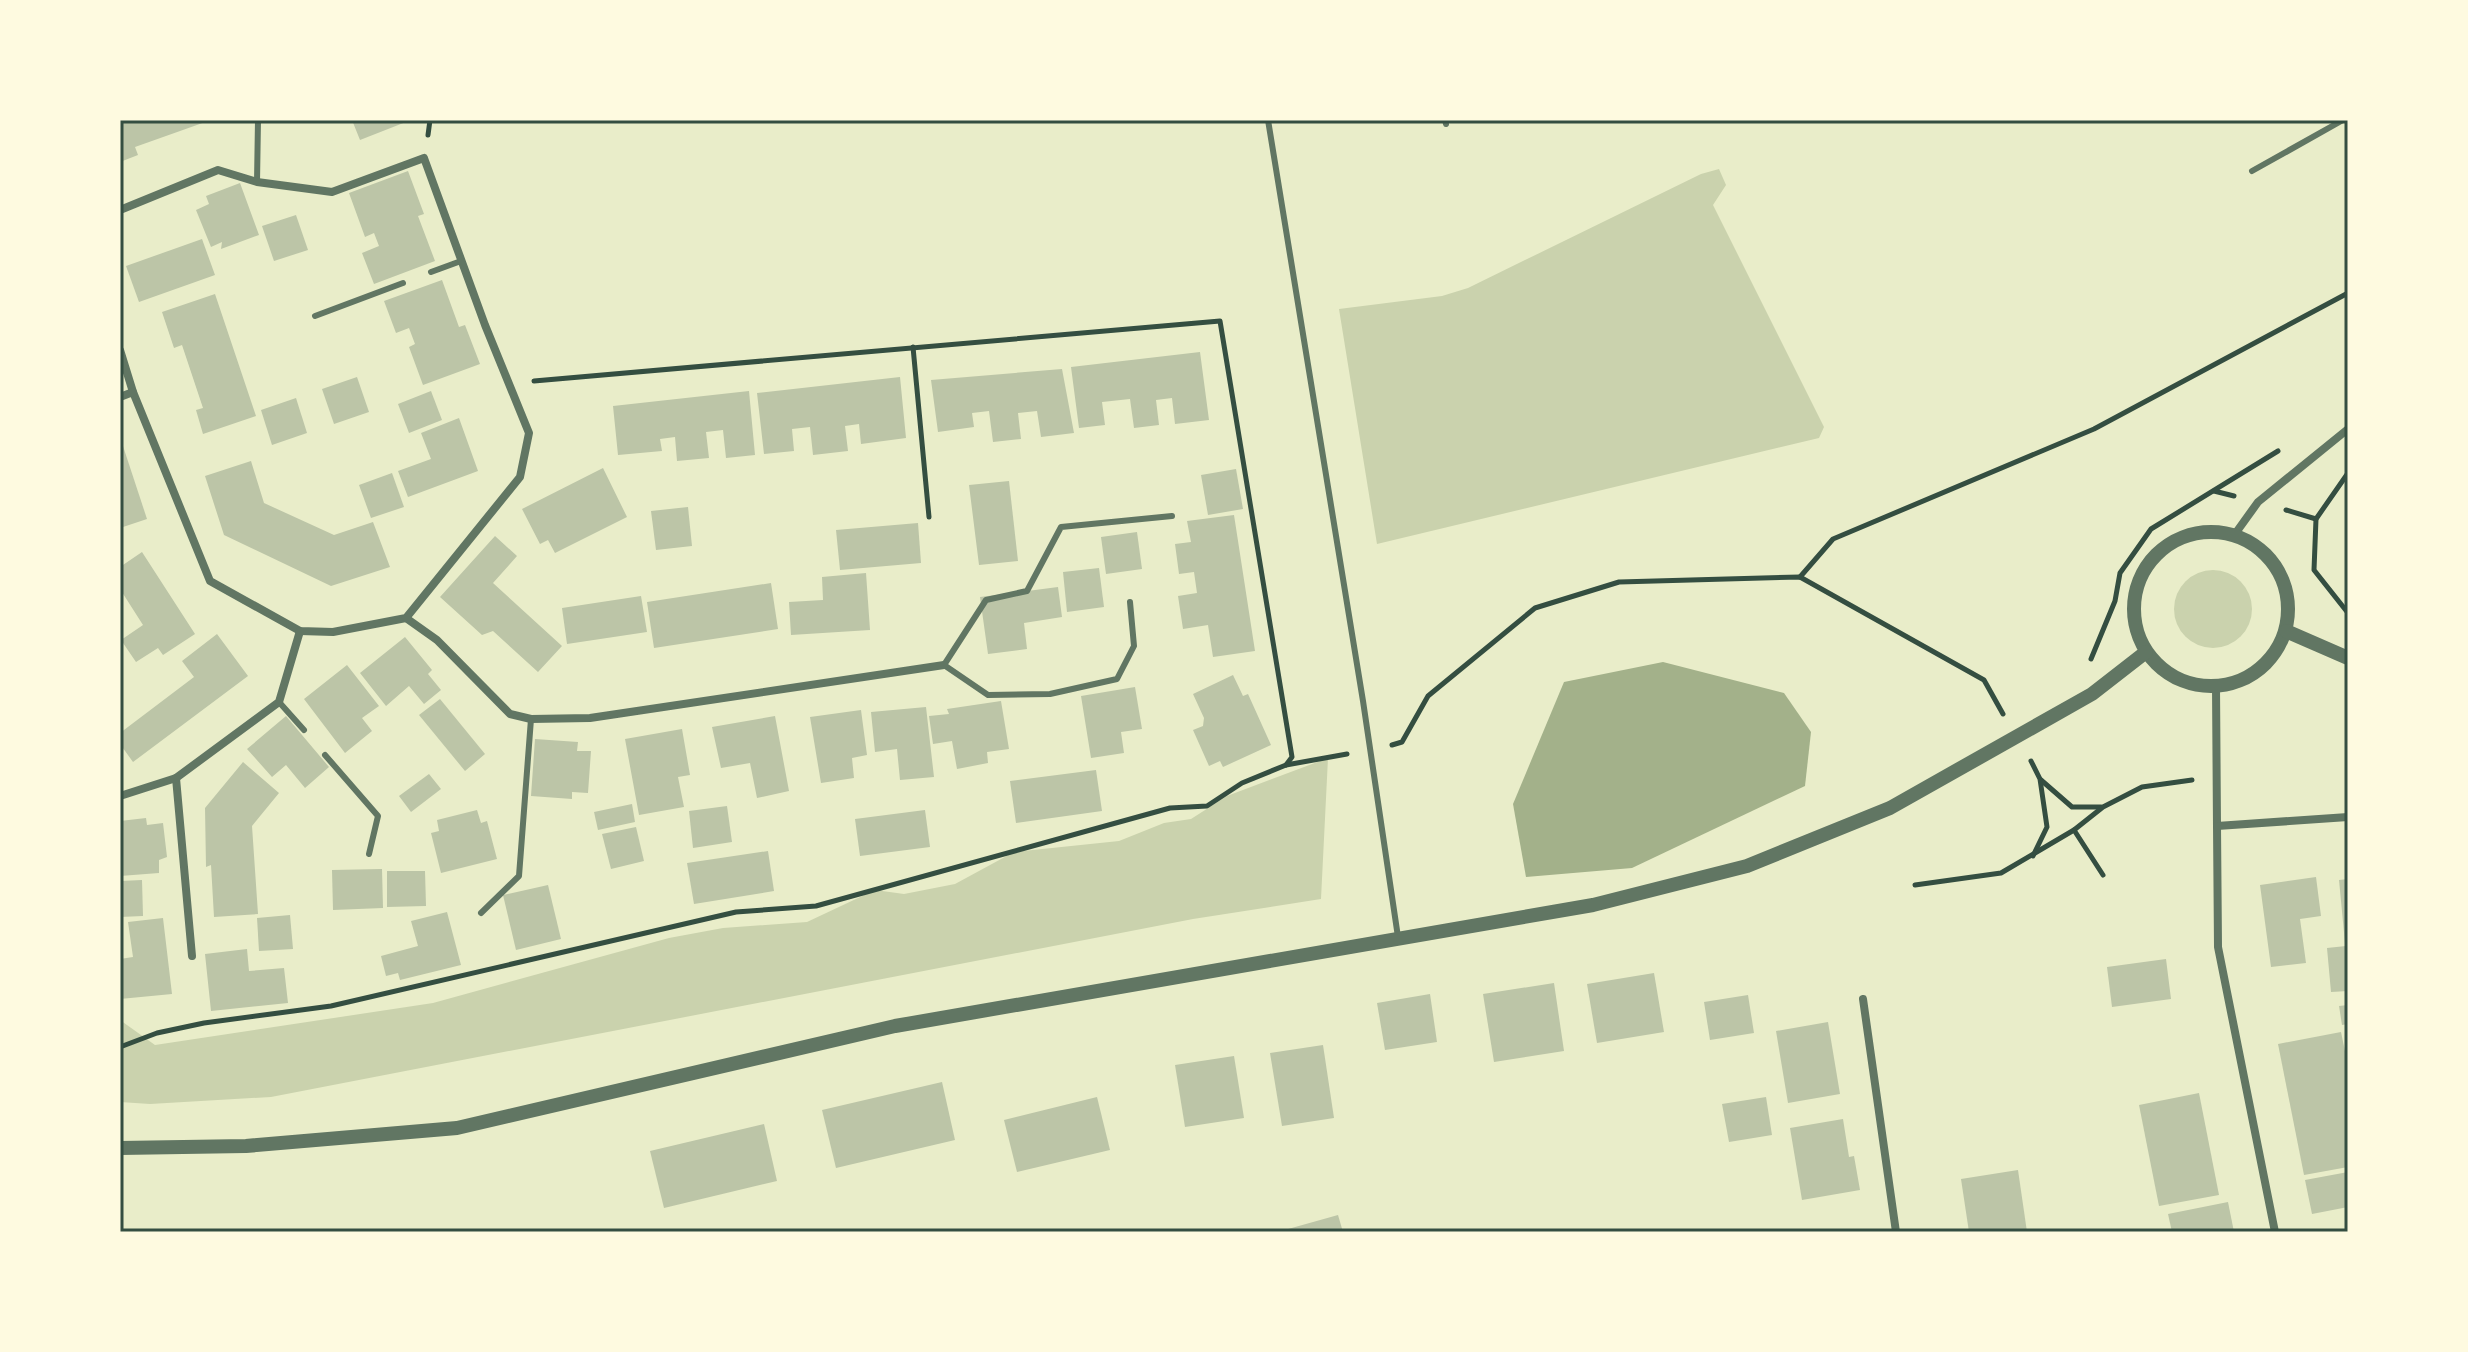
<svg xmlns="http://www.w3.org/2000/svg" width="2468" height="1352" font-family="'Fira Sans Condensed',sans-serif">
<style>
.green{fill:#cad2ad}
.water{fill:#a3b18a}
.building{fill:#bcc5a7}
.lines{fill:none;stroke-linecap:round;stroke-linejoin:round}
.path{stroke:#344e41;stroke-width:5}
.service{stroke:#617663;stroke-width:6}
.minor{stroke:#617663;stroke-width:8}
.tertiary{stroke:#617663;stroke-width:14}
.neatline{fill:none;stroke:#344e41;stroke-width:3}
</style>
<rect width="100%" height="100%" fill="#e9edc9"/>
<g class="green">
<path d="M1719,169L1726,185L1713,205L1824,427L1819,438L1377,544L1339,309L1442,296L1468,288L1701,174Z"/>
<circle cx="2213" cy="609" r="39"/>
<path d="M1328,758L1321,899L1193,919L271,1097L150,1104L120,1102V1020L155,1045L433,1003L669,938L723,928L807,922L875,890L904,894L955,884L1014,852L1119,841L1164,823L1191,819L1227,796Z"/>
</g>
<path class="water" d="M1663,662L1784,693L1811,732L1805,786L1632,868L1526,877L1513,804L1564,682Z"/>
<g class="building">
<path d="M120,120H211L135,147L138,155L120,162Z"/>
<path d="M352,120H411L360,140Z"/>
<path d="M408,171L424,214L418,216L435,261L374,284L362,253L379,246L374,233L365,237L349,193Z"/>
<path d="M240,183L259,235L221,249L222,242L211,247L196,210L209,204L206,196Z"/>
<path d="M296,215L308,250L274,261L262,226Z"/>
<path d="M202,239L215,275L139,302L126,266Z"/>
<path d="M442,280L459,327L465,325L480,364L423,385L409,347L415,344L409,328L396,333L384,301Z"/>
<path d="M215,294L256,416L203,434L196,410L203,408L182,345L174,348L162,312Z"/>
<path d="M1200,352L1209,420L1175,424L1172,398L1156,400L1159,425L1134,428L1130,399L1102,402L1105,425L1079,428L1071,367Z"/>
<path d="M1062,369L1074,433L1041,437L1037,411L1018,413L1021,439L993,442L989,411L972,413L974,427L938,432L931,380Z"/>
<path d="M357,377L369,412L334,424L322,389Z"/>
<path d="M900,377L906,438L861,444L859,424L845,426L848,451L813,455L810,427L792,429L794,451L764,454L757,393Z"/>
<path d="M431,391L442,420L409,433L398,404Z"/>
<path d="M749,391L755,455L726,458L723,430L706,432L709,458L677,461L675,437L660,439L662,451L618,455L613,406Z"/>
<path d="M296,398L307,433L272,445L261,410Z"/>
<path d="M459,418L478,471L408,497L398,471L431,459L421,433Z"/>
<path d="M121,440L147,519L120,528V441Z"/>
<path d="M251,461L264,503L334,535L373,522L390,567L331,586L224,535L205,476Z"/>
<path d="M603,468L627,517L555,553L548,540L540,544L522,509Z"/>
<path d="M1236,469L1243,509L1208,515L1201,475Z"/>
<path d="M392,473L404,507L371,518L359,485Z"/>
<path d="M1009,481L1018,561L979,565L969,485Z"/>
<path d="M688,507L692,546L656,550L651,511Z"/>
<path d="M1234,515L1255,651L1213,657L1208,625L1183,629L1178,596L1197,593L1194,572L1179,574L1175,544L1191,542L1187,521Z"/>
<path d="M918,523L921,563L840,570L836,530Z"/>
<path d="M1137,532L1142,569L1106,574L1101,537Z"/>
<path d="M495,536L517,556L493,583L562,646L538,672L493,631L482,635L440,597Z"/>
<path d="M142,552L195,634L163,655L158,648L136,662L121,640L143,625L120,589V567Z"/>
<path d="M1099,568L1104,607L1067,612L1063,572Z"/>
<path d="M866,573L870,630L791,635L789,602L823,600L822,577Z"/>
<path d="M771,583L778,629L654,648L647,602Z"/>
<path d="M1058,587L1062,617L1024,623L1027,649L988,654L980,597Z"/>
<path d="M641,596L647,632L567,644L562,608Z"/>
<path d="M217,634L248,676L133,762L120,744V733L194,677L182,661Z"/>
<path d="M405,637L432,670L428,674L441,690L424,704L409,686L386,706L360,673Z"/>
<path d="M347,665L379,706L362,718L372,731L345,753L304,699Z"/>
<path d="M1233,675L1243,696L1248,694L1271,745L1223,767L1220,761L1209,766L1193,730L1203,726L1204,718L1193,694Z"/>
<path d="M1135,687L1142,729L1121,732L1124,753L1091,758L1081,696Z"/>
<path d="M440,699L485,754L465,771L419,715Z"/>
<path d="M1001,701L1009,749L987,752L988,763L957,769L952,741L933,744L929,716L949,714L947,709Z"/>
<path d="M926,707L934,777L900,780L897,749L875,752L871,712Z"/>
<path d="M861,710L867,755L852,758L854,778L821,783L810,717Z"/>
<path d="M286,716L329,767L305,788L286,765L272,777L247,749Z"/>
<path d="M775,716L789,791L757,798L750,763L721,768L712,727Z"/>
<path d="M682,729L690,775L678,777L684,807L639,815L625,739Z"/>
<path d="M535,739L578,742L577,751H591L588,793L572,792V799L531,796Z"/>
<path d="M243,762L279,793L252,826L258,914L214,917L211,865L206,867L205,808Z"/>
<path d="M1096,770L1102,811L1016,823L1010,781Z"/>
<path d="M429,774L441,789L411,812L399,796Z"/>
<path d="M632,804L635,822L598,830L594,812Z"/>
<path d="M727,806L732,842L693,848L689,811Z"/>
<path d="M477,810L481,823L487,821L497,859L441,873L431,833L439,831L437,820Z"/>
<path d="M925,810L930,847L860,856L855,819Z"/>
<path d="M146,818L147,825L163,823L167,857L159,860V873L120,876V821Z"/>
<path d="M636,827L644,861L611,869L602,834Z"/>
<path d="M768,851L774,891L694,904L687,863Z"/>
<path d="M382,869L383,908L333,910L332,870Z"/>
<path d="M387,871H425L426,906L387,907Z"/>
<path d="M2316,877L2321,916L2300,919L2306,963L2271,967L2260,885Z"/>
<path d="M2348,879V943H2345L2339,880Z"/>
<path d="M142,880L143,916L120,917V881Z"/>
<path d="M548,885L561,939L516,950L503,895Z"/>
<path d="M447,912L461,965L400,980L398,973L386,976L381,956L418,946L411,921Z"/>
<path d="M290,915L293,949L259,951L257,918Z"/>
<path d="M163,918L172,994L120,999V959L133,957L128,922Z"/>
<path d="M2346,946L2348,991L2331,992L2327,948Z"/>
<path d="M247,949L249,971L284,968L288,1003L211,1011L205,954Z"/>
<path d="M2166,959L2171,999L2112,1007L2107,967Z"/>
<path d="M1654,973L1664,1032L1597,1043L1587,984Z"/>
<path d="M1554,983L1564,1051L1494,1062L1483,994Z"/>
<path d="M1430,994L1437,1042L1385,1050L1377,1003Z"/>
<path d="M1748,995L1754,1033L1710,1040L1704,1002Z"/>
<path d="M2348,1005V1024L2342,1025L2339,1006Z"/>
<path d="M1828,1022L1840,1094L1788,1103L1776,1031Z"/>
<path d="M2341,1032L2348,1066V1167L2304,1175L2278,1044Z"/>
<path d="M1323,1045L1334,1118L1282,1126L1270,1053Z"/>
<path d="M1234,1056L1244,1118L1185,1127L1175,1065Z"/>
<path d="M942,1082L955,1140L836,1168L822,1110Z"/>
<path d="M2199,1093L2219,1195L2159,1206L2139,1105Z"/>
<path d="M1097,1097L1110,1150L1017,1172L1004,1120Z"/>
<path d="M1766,1097L1772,1135L1729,1142L1722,1104Z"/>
<path d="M1843,1119L1849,1157L1854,1156L1860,1190L1802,1200L1790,1128Z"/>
<path d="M764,1124L777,1181L664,1208L650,1151Z"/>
<path d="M2018,1170L2027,1232H1969L1961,1179Z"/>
<path d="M2348,1172V1207L2312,1214L2305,1180Z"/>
<path d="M2228,1202L2234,1232H2172L2168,1214Z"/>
<path d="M1338,1215L1343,1232H1282L1281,1231Z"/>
</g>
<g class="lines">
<g class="path">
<path d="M428,135L430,120"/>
<path d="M913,347L929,517"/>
<path d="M534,381L1220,321L1292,757L1286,765"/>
<path d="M2348,473L2316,519L2314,570L2348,613"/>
<path d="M2214,491L2234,496"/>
<path d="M2286,510L2316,519"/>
<path d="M1800,577L1833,539L2094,429L2348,293"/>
<path d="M2091,659L2115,601L2120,573L2151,529L2278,451"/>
<path d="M1392,745L1402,742L1428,696L1535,608L1619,582L1800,577L1984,680L2003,714"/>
<path d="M2031,761L2040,779L2047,827L2033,856"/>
<path d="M2041,780L2072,807H2101"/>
<path d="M2074,830L2103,875"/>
<path d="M1915,885L2001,873L2074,830L2103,807L2142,787L2192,780"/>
<path d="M120,1047L157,1033L204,1023L331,1006L736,912L816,906L1170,808L1207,806L1242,783L1286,765L1347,754"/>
</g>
<g class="service">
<path d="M1268,120L1363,701L1398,937"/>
<path d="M1445,120L1446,124"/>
<path d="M2252,171L2343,120"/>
<path d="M257,182L258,120"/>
<path d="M431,272L461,261"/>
<path d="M315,316L403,283"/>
<path d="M1130,602L1134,646L1117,679L1050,694L988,695L944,665L986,600L1027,591L1061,527L1172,516"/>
<path d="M279,702L304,730"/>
<path d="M325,755L378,816L369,854"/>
<path d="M481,913L519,876L531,719"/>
</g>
<g class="minor">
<path d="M120,210L218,170L257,182L332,192L424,158L485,325L529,433L520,477L406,618L333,632L300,631L210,581L133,392L120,350"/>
<path d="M120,397L133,392"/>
<path d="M2235,534L2258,502L2348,429"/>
<path d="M406,618L437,640L510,714L531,719L590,718L944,665"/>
<path d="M2216,687L2217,826L2348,817"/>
<path d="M176,778L192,956"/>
<path d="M120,796L176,778L279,702L300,631"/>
<path d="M2217,826L2218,947L2275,1232"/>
<path d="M1863,999L1896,1232"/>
</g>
<g class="tertiary">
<circle cx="2211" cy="609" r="77"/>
<path d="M2286,631L2348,658"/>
<path d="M120,1148L246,1146L457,1128L895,1026L1593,905L1747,866L1890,808L2092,694L2146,652"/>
</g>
</g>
<rect width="2468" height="1352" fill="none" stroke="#fefae0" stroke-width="244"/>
<rect x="122" y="122" width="2224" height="1108" class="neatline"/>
</svg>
